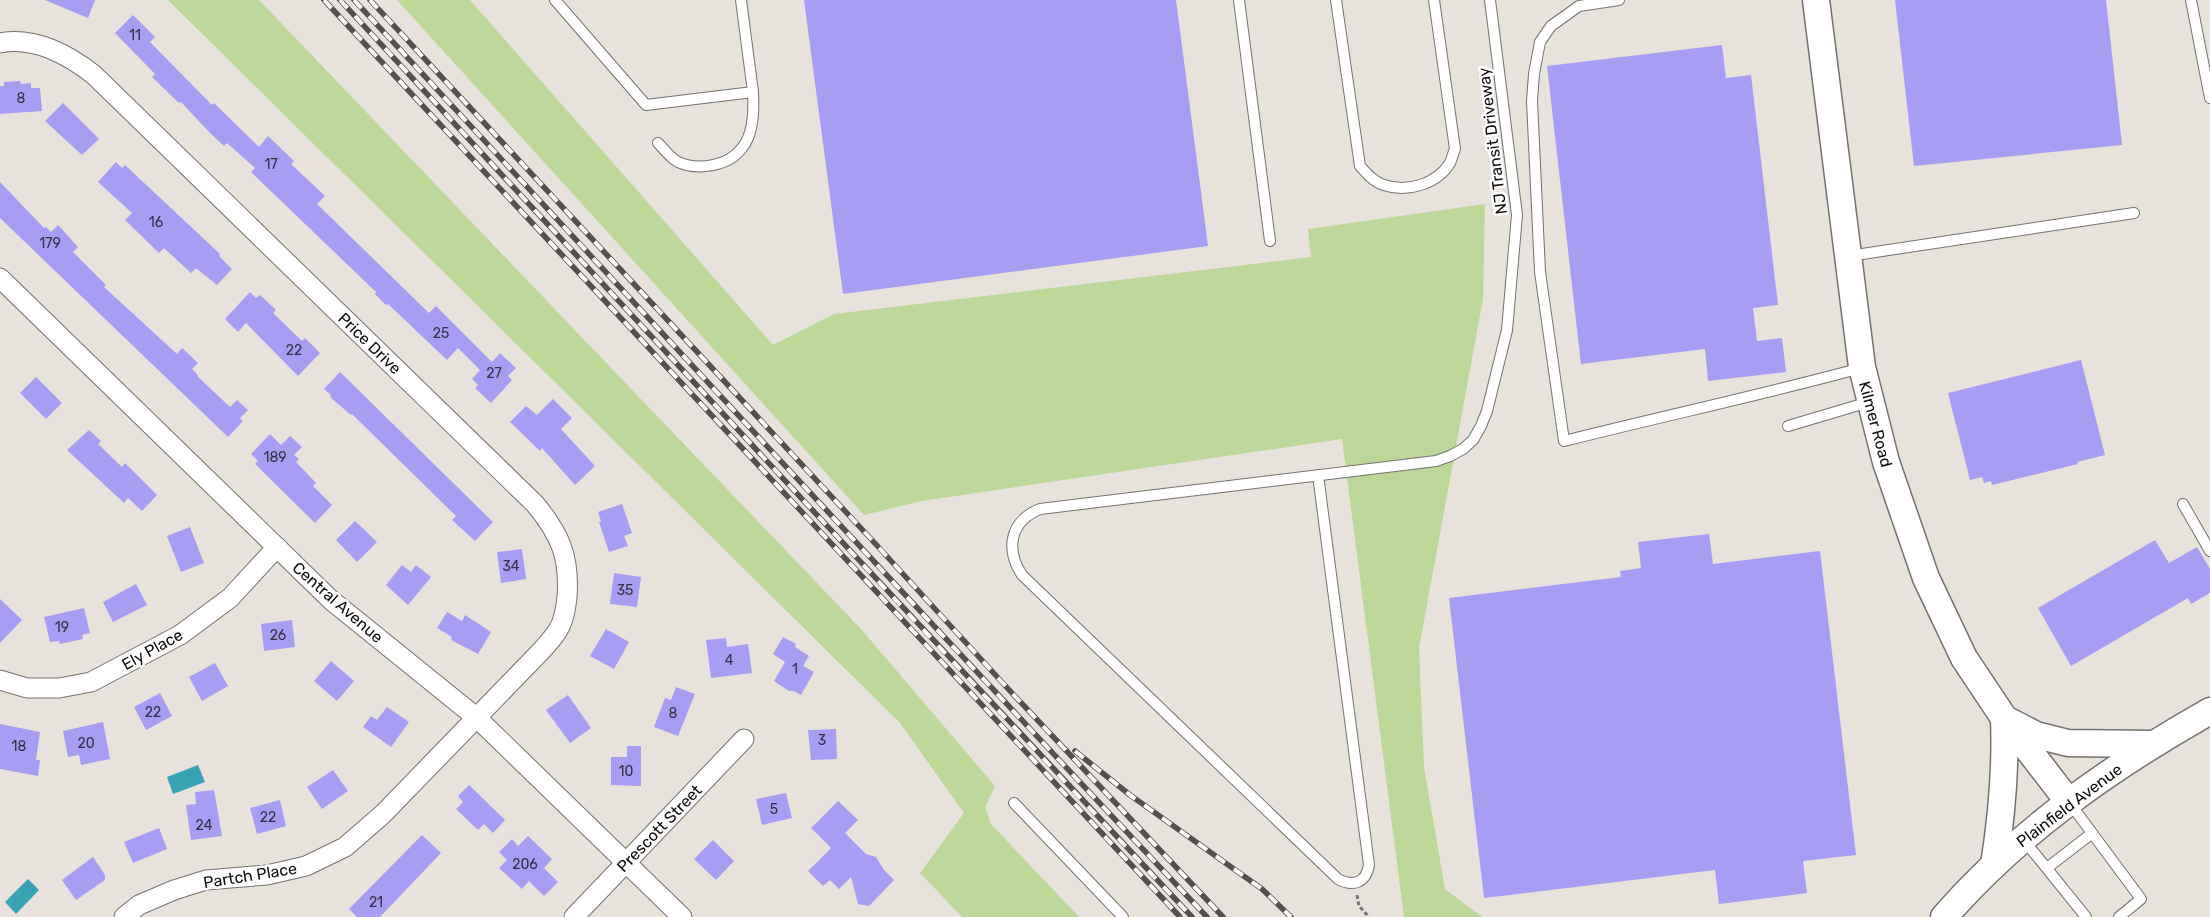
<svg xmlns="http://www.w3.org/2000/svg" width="2210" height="917" font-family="Rubik,sans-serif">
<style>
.green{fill:#bdd798}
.water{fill:#39a2b5}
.building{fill:#a79df2}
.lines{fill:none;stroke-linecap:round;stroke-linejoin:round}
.lane-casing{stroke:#76716c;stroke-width:12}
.street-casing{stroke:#76716c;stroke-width:21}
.secondary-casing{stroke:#76716c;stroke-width:29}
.path{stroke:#787470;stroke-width:3;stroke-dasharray:4 2.5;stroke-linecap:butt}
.lane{stroke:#fff;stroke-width:10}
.street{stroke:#fff;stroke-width:19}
.secondary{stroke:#fff;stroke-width:26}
.rail-casing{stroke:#54504d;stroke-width:5.5}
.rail{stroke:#fff;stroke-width:4;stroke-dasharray:11;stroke-linecap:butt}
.labels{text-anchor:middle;stroke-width:5;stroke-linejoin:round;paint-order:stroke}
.number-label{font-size:14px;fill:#353145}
.street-label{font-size:16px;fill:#0f0d0b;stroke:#fff}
</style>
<rect width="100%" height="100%" fill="#e8e2dc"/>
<g class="green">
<path d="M168,0H259L861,629L995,786L985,807L991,824L1079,917H962L920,873L964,813L900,723Z"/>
<path d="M397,0H470L773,345L834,314L1311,257L1308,229L1485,204L1483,299L1419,648L1424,767L1445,889L1482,917H1404L1342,439L922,501L864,515Z"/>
</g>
<g class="water">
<path d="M198,765L205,782L173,794L167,777Z"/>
<path d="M28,879L39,890L16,914L5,902Z"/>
</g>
<g class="building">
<path d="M45,0H95L88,18Z"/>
<path d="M804,0H1176L1208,246L843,294Z"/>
<path d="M1895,0H2106L2122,145L1914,166Z"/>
<path d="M133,15L155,37L150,42L212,105L214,103L259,147L268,136L294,161L291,164L325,196L317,204L429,313L436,306L492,362L500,353L516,368L508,376L512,380L491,403L475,388L478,385L472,379L480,370L458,348L447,360L388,304L386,305L375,294L376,292L251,172L255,168L227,143L224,146L210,133L181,102L179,103L152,77L155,74L115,33Z"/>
<path d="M1722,45L1726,78L1751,75L1778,305L1753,308L1757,341L1782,338L1786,372L1708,381L1705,349L1581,364L1547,66Z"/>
<path d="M20,81L21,84L31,83V88H40L42,111L0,114V86H4V82Z"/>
<path d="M63,103L99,139L82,155L45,121Z"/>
<path d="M116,162L122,168L125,165L220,254L219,256L232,269L217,285L196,268L191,273L164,248L159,253L125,220L132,213L98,182Z"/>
<path d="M0,182L44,228L46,227L51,232L58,225L78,247L73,252L106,285L104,287L177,354L182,348L198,363L192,369L198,375L197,376L230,407L237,400L248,410L240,418L243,421L228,437L0,218Z"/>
<path d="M250,292L256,298L260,295L276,310L273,313L302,341L305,338L320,353L298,376L246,323L238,332L225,319Z"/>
<path d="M2081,360L2105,455L2077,462L2078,464L1992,485L1991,481L1984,483L1982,477L1970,480L1948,393Z"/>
<path d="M340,372L493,522L475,541L452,520L456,516L352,414L351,415L331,398L330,394L324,389Z"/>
<path d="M36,377L62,403L46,419L20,393Z"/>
<path d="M553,399L572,418L561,429L595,466L575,485L542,448L540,451L510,422L526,406L537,415Z"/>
<path d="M89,430L101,441L98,444L122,467L125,463L157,495L142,511L128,498L124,503L67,450Z"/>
<path d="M270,434L281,445L290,436L302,447L294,455L299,459L296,462L316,483L313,486L332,505L315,523L255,464L258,461L251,454Z"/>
<path d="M622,504L632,533L624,536L628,546L609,552L599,522L601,521L598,512Z"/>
<path d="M355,521L377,542L357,562L336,540Z"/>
<path d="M190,527L204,563L181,572L167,536Z"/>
<path d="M1709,534L1713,564L1820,551L1856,855L1803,861L1807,893L1719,904L1715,870L1484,898L1449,598L1621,577L1620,571L1641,568L1638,542Z"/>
<path d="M2155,540L2169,563L2197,547L2210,569V593L2191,604L2188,598L2071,666L2038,608Z"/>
<path d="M522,549L526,579L501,583L497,552Z"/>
<path d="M402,565L411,572L416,565L431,577L408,605L386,585Z"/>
<path d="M614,573L641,577L637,607L610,604Z"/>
<path d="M136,584L147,605L113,622L103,602Z"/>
<path d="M0,599L22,620L0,643Z"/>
<path d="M84,608L90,633L82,635L83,639L60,644L59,641L50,642L44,617Z"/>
<path d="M447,612L462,621L465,615L491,632L478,654L451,640L452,637L437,628Z"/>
<path d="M292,620L295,647L264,651L261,624Z"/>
<path d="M606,629L629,642L614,669L590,656Z"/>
<path d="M783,637L796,644L795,647L809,656L803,666L814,672L801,695L794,691H789L774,681L785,662L773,654Z"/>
<path d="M726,638L727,647L748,644L752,673L711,678L706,640Z"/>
<path d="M331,661L354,681L337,701L314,681Z"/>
<path d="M215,663L228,686L202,701L189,677Z"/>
<path d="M676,687L695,694L678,736L654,727L665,698L671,700Z"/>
<path d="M160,693L172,716L146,730L134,707Z"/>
<path d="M568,695L591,728L570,743L546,710Z"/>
<path d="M387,707L409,722L391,747L363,727L371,716L377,720Z"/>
<path d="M103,722L110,759L81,765L79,755L68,757L63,731Z"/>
<path d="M0,724L40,732L36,760H40L38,776L0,769Z"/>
<path d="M836,729L837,759L811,760L808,730Z"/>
<path d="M627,746H641V786L611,785V757H627Z"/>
<path d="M333,770L348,791L322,809L307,787Z"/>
<path d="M469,785L505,820L493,833L484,824L478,830L456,809L463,802L458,796Z"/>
<path d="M214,790L222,836L191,840L186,805L196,804L195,792Z"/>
<path d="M786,793L792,818L762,825L756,799Z"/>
<path d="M280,800L286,826L257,834L250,808Z"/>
<path d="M838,801L858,820L845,833L866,854L876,857L884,870L894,880L869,906L858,904L851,877L839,889L830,880L823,886L808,871L831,848L811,828Z"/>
<path d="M159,828L167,849L133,863L124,842Z"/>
<path d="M422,835L441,853L380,917H357L349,909Z"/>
<path d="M528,836L552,859L544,868L558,882L544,896L529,881L522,889L499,868L507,860L499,852L512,839L518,846Z"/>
<path d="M713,840L734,861L716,880L694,859Z"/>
<path d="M93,857L105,875V880L76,900L62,880Z"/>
</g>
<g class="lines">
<defs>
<g id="lane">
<path d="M555,0L646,105L753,92L741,0"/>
<path d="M1239,0L1270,241"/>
<path d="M1336,0L1360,166C1367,174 1374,182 1384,185C1407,193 1437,184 1450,163C1452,159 1453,153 1455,149L1434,0"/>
<path d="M1619,0L1579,6L1551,26L1540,42L1534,74L1532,101L1540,272L1564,441C1663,416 1762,395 1861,368"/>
<path d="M2191,0L2210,98"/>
<path d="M658,143C664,149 670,158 678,162C698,171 729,166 742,148C754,134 754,109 753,92"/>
<path d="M1849,256L2134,213"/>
<path d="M1788,426L1869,402"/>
<path d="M1318,475L1369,865C1366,883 1353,887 1338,879L1022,575C1005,549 1010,521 1040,509L1436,461L1450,456L1463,449L1473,440L1481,426L1487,411L1507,330L1517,215L1490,0"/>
<path d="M2183,504L2210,551"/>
<path d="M2069,802L2141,899L2119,917"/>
<path d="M1014,803L1123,917"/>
<path d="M2023,839L2086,917"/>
<path d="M2047,868L2091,834"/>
</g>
<g id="street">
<path d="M0,43C34,36 69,55 94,75L535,504C560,534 570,557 567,597C566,607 564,621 558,630C554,637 548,643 543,649L383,814L345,847L306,866L267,875L206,880L174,890L139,905L124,917"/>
<path d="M0,278L331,600L477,718L682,917"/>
<path d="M0,680L27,688H59L91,682L180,635L230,598L277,547"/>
<path d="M574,917L744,739"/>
</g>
<g id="secondary">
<path d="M1816,0L1862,367L1886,462L1926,578L1964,658L2004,718L2068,801"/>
<path d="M2009,721L2036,735L2068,743L2153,744"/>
<path d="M1994,865C2002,815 2006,768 2004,718"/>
<path d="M1944,917C2019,831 2111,767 2210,711"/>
</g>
</defs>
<use href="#lane" class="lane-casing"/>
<use href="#street" class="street-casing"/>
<use href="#secondary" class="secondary-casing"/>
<path class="path" d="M1357,895L1359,906L1369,917"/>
<use href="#lane" class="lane"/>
<use href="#street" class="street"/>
<use href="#secondary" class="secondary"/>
<defs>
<g id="rail">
<path d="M324,0L1180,917"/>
<path d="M340,0C624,306 906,613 1192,917"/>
<path d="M354,0C638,306 920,614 1207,917"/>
<path d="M370,0L871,539L1011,692L1223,917"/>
<path d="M1075,751L1130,795L1262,889L1291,917"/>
</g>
</defs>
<use href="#rail" class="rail-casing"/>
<use href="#rail" class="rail"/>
</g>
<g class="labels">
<g class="number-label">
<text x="135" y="40">11</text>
<text x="21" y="103">8</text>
<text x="271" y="169">17</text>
<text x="156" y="227">16</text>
<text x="50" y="248">179</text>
<text x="441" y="338">25</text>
<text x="294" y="355">22</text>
<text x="494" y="378">27</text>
<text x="275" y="462">189</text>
<text x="511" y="571">34</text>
<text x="625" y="595">35</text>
<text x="62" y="632">19</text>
<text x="278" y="640">26</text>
<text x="729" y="665">4</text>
<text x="795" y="674">1</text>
<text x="153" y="717">22</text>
<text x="673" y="718">8</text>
<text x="822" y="745">3</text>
<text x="86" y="748">20</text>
<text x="19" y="751">18</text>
<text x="626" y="776">10</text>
<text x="774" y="814">5</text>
<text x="268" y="822">22</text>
<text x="204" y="830">24</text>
<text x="525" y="869">206</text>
<text x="376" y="907">21</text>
</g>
<g class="street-label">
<text transform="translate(1492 141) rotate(-97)" y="6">NJ Transit Driveway</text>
<text transform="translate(370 343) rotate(44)" y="6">Price Drive</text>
<text transform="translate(1876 424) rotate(75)" y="6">Kilmer Road</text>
<text transform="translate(338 602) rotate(41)" y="6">Central Avenue</text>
<text transform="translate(152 649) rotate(-29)" y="6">Ely Place</text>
<text transform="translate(2069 805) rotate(-37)" y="6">Plainfield Avenue</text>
<text transform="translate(659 828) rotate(-46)" y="6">Prescott Street</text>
<text transform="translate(250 875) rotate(-9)" y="6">Partch Place</text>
</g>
</g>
</svg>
